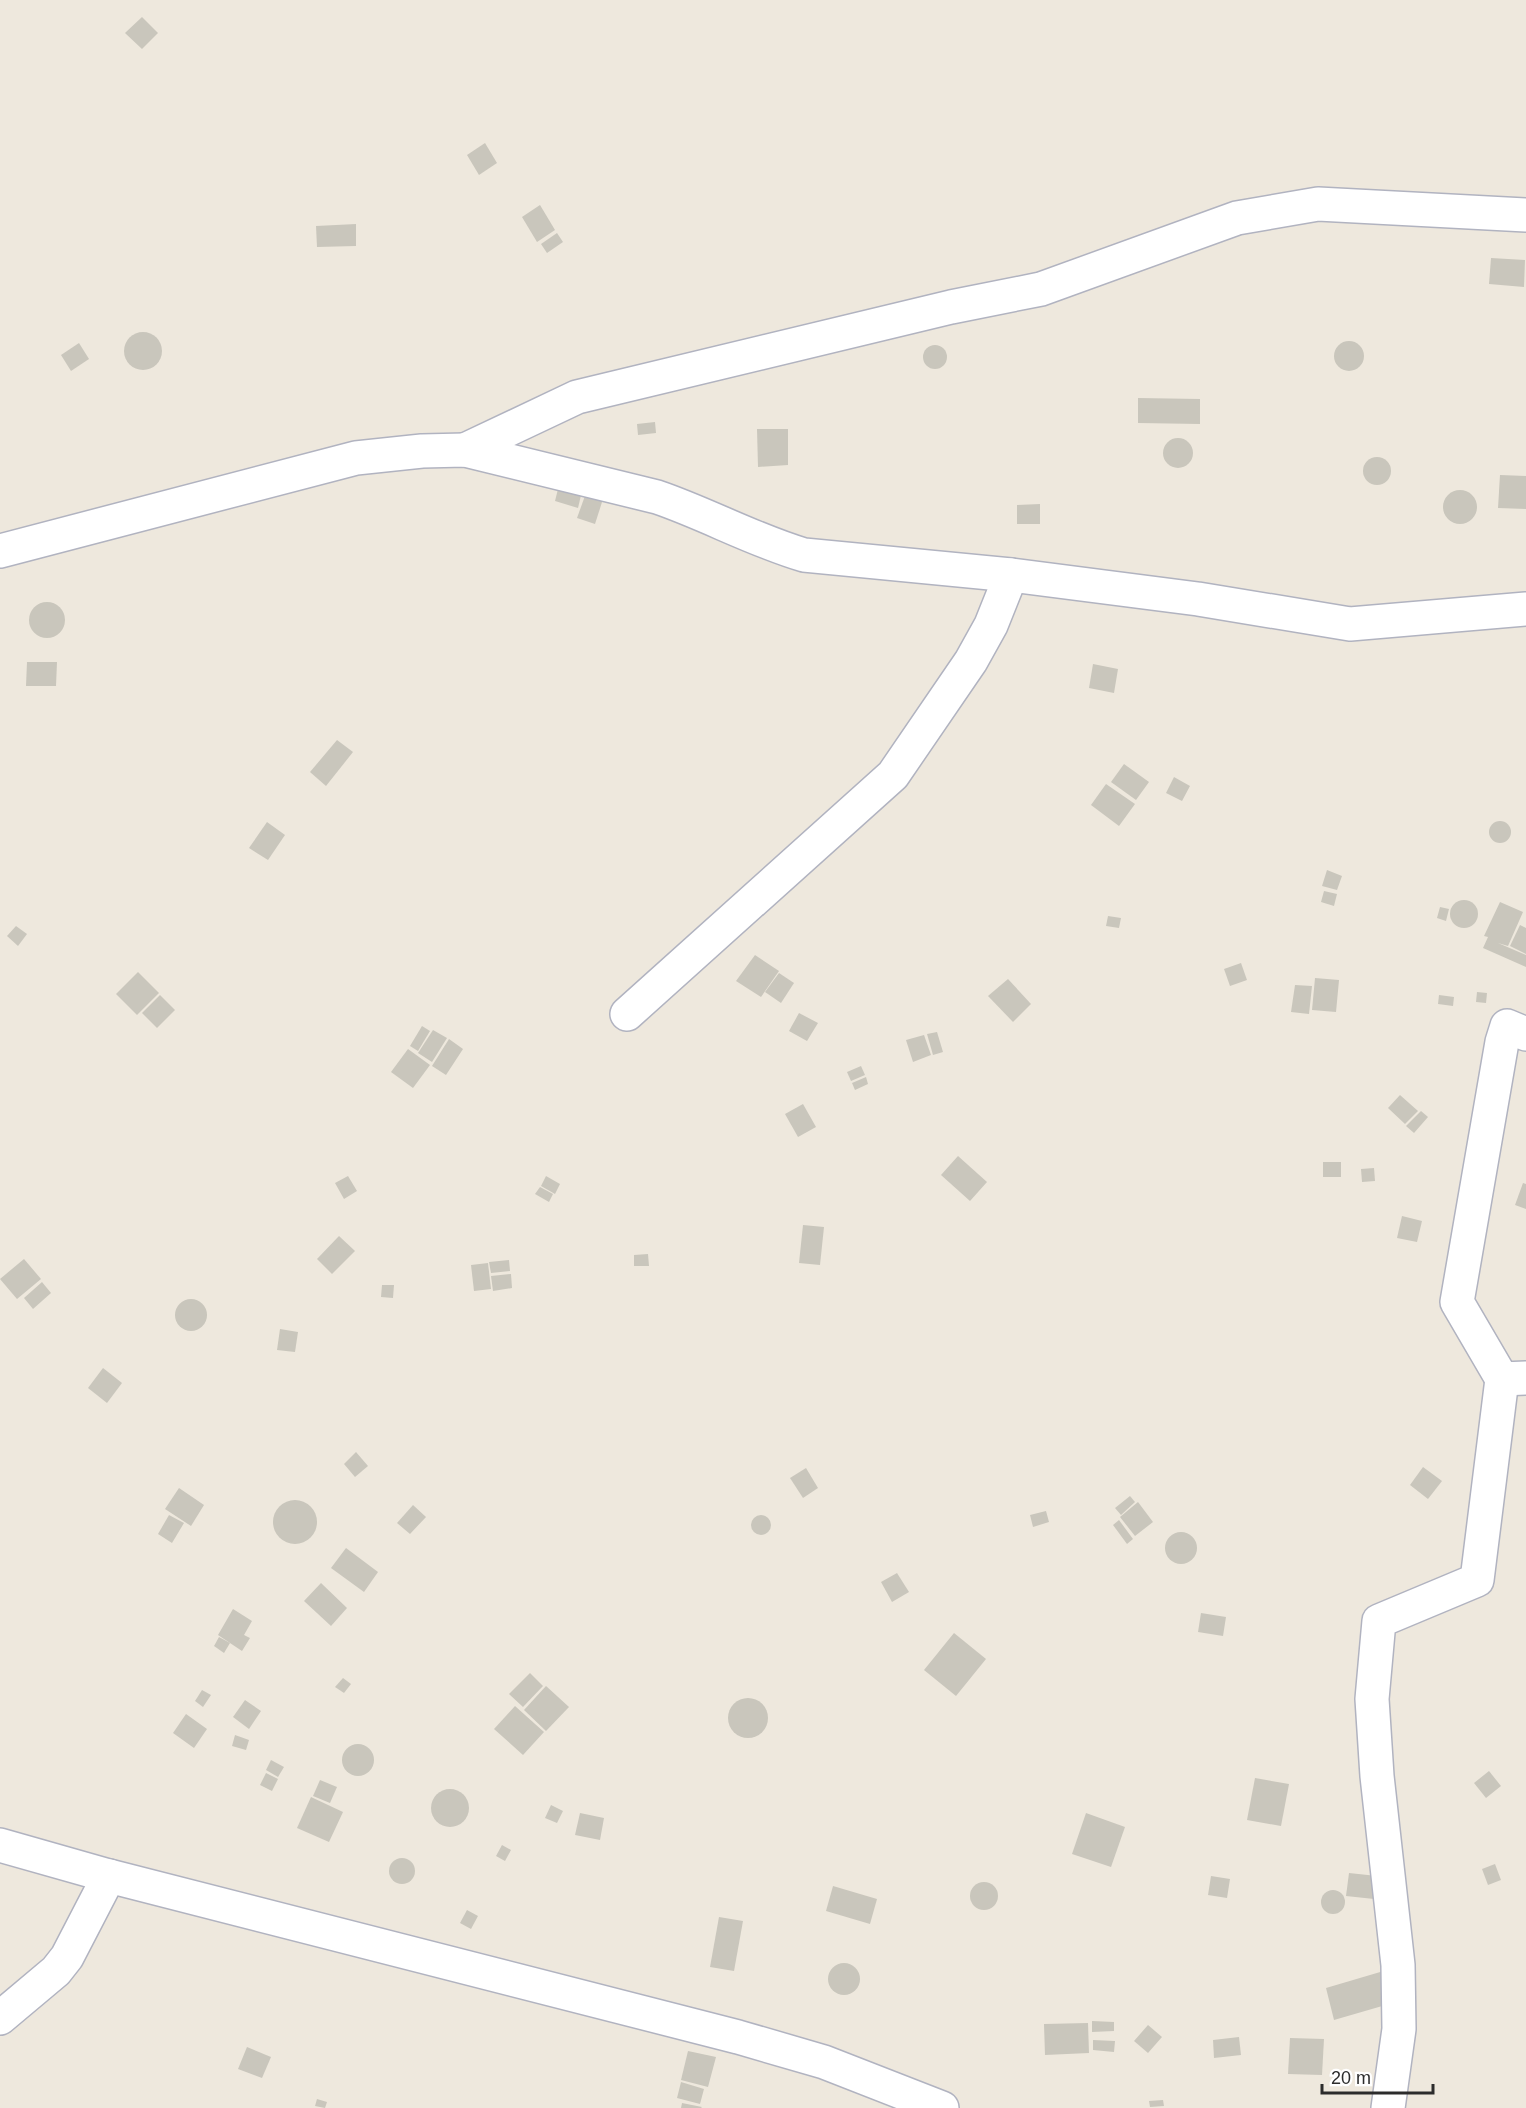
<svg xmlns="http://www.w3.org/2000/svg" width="1526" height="2108" font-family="Arial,sans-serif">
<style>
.building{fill:#c9c6bc}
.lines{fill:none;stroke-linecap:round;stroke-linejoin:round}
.street-casing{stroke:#b1b3c0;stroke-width:36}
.street{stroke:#fff;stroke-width:33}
</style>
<rect width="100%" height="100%" fill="#eee8dd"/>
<g class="building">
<path d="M142,17L158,33L142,49L125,33Z"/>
<path d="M485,143L497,163L479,175L467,155Z"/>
<path d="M540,205L555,230L537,242L522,217Z"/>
<path d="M356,224V246L317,247L316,226Z"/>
<path d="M557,233L563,242L547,253L541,244Z"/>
<path d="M1491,258L1525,260L1524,287L1489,284Z"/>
<circle cx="143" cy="351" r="19"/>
<circle cx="1349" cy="356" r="15"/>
<path d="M79,343L89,359L71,371L61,355Z"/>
<circle cx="935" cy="357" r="12"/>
<path d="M1138,398L1200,399V424L1138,423Z"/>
<path d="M655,422L656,433L638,435L637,424Z"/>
<path d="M757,429H788V465L758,467Z"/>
<circle cx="1178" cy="453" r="15"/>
<circle cx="1377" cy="471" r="14"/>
<path d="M1500,475L1526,476V509L1498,508Z"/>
<path d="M559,485L582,491L578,508L555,501Z"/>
<circle cx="1460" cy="507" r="17"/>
<path d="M586,493L603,499L595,524L577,518Z"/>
<path d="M1040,504V524H1017V505Z"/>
<circle cx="47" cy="620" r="18"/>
<path d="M27,662H57L56,686H26Z"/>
<path d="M1093,664L1118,669L1114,693L1089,688Z"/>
<path d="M337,740L353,752L326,786L310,772Z"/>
<path d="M1124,764L1149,782L1136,800L1111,782Z"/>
<path d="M1174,777L1190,786L1182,801L1166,793Z"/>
<path d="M1106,784L1135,804L1119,826L1091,805Z"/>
<circle cx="1500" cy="832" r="11"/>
<path d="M267,822L285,835L268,860L249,848Z"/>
<path d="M1327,870L1342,876L1337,890L1322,886Z"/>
<path d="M1324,891L1337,894L1334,906L1321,902Z"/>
<circle cx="1464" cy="914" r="14"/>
<path d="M1500,902L1523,912L1508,946L1498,943L1526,955V967L1483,948L1488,937L1484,936Z"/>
<path d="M1440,907L1449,909L1446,921L1437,918Z"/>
<path d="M1108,916L1121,918L1119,928L1106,926Z"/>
<path d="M1520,925L1526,928V954L1510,946Z"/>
<path d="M16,926L27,934L18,946L7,936Z"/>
<path d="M755,955L779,971L761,997L736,981Z"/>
<path d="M1241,963L1247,980L1230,986L1224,969Z"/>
<path d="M138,972L159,993L137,1015L116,994Z"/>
<path d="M779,973L794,983L781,1003L765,992Z"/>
<path d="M1315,978L1339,980L1336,1012L1312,1010Z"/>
<path d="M1008,979L1031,1004L1013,1022L988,996Z"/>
<path d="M1295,985L1312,986L1309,1014L1291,1012Z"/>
<path d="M1477,992L1487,993L1486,1003L1476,1002Z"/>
<path d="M160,995L175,1010L157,1028L142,1013Z"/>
<path d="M1439,995L1454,997L1453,1006L1438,1004Z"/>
<path d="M799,1013L818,1023L807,1041L789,1031Z"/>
<path d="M422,1026L430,1031L418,1051L410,1046Z"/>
<path d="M433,1030L447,1038L432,1062L418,1053Z"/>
<path d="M937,1032L943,1052L933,1055L927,1034Z"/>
<path d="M924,1035L931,1055L913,1062L906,1040Z"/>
<path d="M449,1039L463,1049L446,1075L432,1066Z"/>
<path d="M408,1049L430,1065L413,1088L391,1072Z"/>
<path d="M861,1066L865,1075L851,1081L847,1072Z"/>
<path d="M866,1077L868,1084L855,1090L852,1083Z"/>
<path d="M1400,1095L1418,1111L1405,1124L1388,1108Z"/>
<path d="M803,1104L816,1127L798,1137L785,1114Z"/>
<path d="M1421,1111L1428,1117L1414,1133L1406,1126Z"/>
<path d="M958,1156L987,1182L970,1201L941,1175Z"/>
<rect x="1323" y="1162" width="18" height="15"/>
<path d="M1374,1168L1375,1181L1362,1182L1361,1169Z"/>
<path d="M348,1176L357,1191L344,1199L335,1183Z"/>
<path d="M546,1176L560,1184L555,1194L541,1186Z"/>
<path d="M1523,1183L1526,1184V1209L1515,1205Z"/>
<path d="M540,1187L553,1194L549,1202L535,1194Z"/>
<path d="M1402,1216L1422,1221L1417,1242L1397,1238Z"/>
<path d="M803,1225L824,1227L820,1265L799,1263Z"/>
<path d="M339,1236L355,1251L332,1274L317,1259Z"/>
<path d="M648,1254L649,1266H634V1255Z"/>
<path d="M24,1259L41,1279L17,1299L0,1279Z"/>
<path d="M509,1260L510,1271L491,1273L489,1262Z"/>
<path d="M488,1263L491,1289L474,1291L471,1265Z"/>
<path d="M511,1274L512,1288L493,1291L491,1276Z"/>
<path d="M42,1282L51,1293L33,1309L24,1298Z"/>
<path d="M382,1285H394L393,1298L381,1297Z"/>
<circle cx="191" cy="1315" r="16"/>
<path d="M280,1329L298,1332L295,1352L277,1350Z"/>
<path d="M103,1368L122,1383L107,1403L88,1388Z"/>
<path d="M356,1452L368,1466L355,1477L344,1464Z"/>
<path d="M1423,1467L1442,1481L1428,1499L1410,1485Z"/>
<path d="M806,1468L818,1488L803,1498L790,1478Z"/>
<path d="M179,1488L204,1505L191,1526L165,1509Z"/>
<path d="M1130,1496L1135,1502L1121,1515L1115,1508Z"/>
<circle cx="295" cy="1522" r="22"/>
<path d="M1138,1502L1153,1522L1135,1536L1120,1517Z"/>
<path d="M413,1505L426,1517L410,1534L397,1523Z"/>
<path d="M1046,1511L1049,1522L1033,1527L1030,1515Z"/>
<circle cx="761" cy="1525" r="10"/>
<path d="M169,1515L184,1523L172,1543L158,1534Z"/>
<path d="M1119,1520L1133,1539L1127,1544L1113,1525Z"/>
<circle cx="1181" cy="1548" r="16"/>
<path d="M346,1548L378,1572L364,1592L331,1568Z"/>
<path d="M897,1573L909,1592L892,1602L881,1582Z"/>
<path d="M321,1583L347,1608L331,1626L304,1601Z"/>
<path d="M233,1609L252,1621L244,1635L250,1638L242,1651L218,1635Z"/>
<path d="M1201,1613L1226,1617L1223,1636L1198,1632Z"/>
<path d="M954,1633L986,1659L956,1696L924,1670Z"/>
<path d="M219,1637L230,1643L224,1653L214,1646Z"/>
<path d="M530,1673L543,1686L523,1707L509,1694Z"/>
<path d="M343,1678L351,1684L344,1693L335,1687Z"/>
<path d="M546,1686L569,1707L546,1731L524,1710Z"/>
<path d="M202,1690L211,1695L203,1707L195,1701Z"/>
<circle cx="748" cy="1718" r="20"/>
<path d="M245,1700L261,1711L249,1729L233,1717Z"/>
<path d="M515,1706L544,1732L523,1755L494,1729Z"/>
<path d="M186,1714L207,1729L194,1748L173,1733Z"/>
<path d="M235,1735L249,1740L246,1750L232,1746Z"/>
<circle cx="358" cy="1760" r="16"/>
<path d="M271,1760L284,1767L278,1777L266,1770Z"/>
<path d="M1489,1771L1501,1786L1486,1798L1474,1783Z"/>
<path d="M266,1773L278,1779L272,1791L260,1785Z"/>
<path d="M1255,1778L1289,1784L1281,1826L1247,1820Z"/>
<path d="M320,1780L337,1787L330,1803L313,1796Z"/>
<circle cx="450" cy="1808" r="19"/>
<path d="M311,1797L343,1812L329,1842L297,1828Z"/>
<path d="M551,1805L563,1811L557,1823L545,1818Z"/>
<path d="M580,1813L604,1818L600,1840L575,1835Z"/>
<path d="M1086,1813L1125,1827L1111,1867L1072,1854Z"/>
<path d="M502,1845L511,1850L505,1861L496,1856Z"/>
<circle cx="402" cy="1871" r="13"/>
<path d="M1495,1864L1501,1880L1488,1885L1482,1869Z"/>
<path d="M1349,1873L1377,1876L1374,1899L1346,1896Z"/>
<path d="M1211,1876L1230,1879L1227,1898L1208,1895Z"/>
<circle cx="984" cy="1896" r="14"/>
<path d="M833,1886L877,1899L870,1924L826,1911Z"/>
<circle cx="1333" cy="1902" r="12"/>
<path d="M467,1910L478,1916L471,1929L460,1923Z"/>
<path d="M719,1917L743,1921L734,1971L710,1967Z"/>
<circle cx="844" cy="1979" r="16"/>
<path d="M1387,1970L1396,2002L1334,2020L1326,1988Z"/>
<path d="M1092,2021L1114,2022V2031L1092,2032Z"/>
<path d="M1088,2023L1089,2053L1045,2055L1044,2024Z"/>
<path d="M1148,2025L1162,2037L1148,2053L1134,2041Z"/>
<path d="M1239,2037L1241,2055L1214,2058L1213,2040Z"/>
<path d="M1290,2038L1324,2039L1322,2075L1288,2074Z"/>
<path d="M1093,2040L1115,2041L1114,2052L1093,2050Z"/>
<path d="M247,2047L271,2057L262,2078L238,2069Z"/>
<path d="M688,2051L716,2057L708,2087L681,2080Z"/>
<path d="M681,2082L704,2089L700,2104L677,2098Z"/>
<path d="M317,2099L327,2102L325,2108L315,2106Z"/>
<path d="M1163,2100L1164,2106L1150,2107L1149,2101Z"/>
<path d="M682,2103L702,2107L701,2108H681Z"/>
</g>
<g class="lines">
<defs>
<g id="street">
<path d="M465,450L577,397L951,307L1041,289L1237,218L1318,204L1526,215"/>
<path d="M0,551L356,458L422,451L465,450L657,497C707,514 753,540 804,555L1011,575L1198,599L1350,624L1526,609"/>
<path d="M627,1014L893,775L971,661L991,625L1011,575"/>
<path d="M1526,1034L1507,1026L1502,1042L1457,1302L1502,1379L1526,1378"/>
<path d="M0,1845L109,1876L738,2037L824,2062L942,2108"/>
<path d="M0,2018L56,1971L67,1957L109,1876"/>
<path d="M1388,2108L1399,2029L1398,1965L1377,1776L1372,1699L1379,1621L1477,1580L1502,1379"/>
</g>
</defs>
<use href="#street" class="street-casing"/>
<use href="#street" class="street"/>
</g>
<path d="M1322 2084v9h111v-9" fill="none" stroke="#2c2c2c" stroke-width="3"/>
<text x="1331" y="2084" font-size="18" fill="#2c2c2c" stroke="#ffffff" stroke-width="4.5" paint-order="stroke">20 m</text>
</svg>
